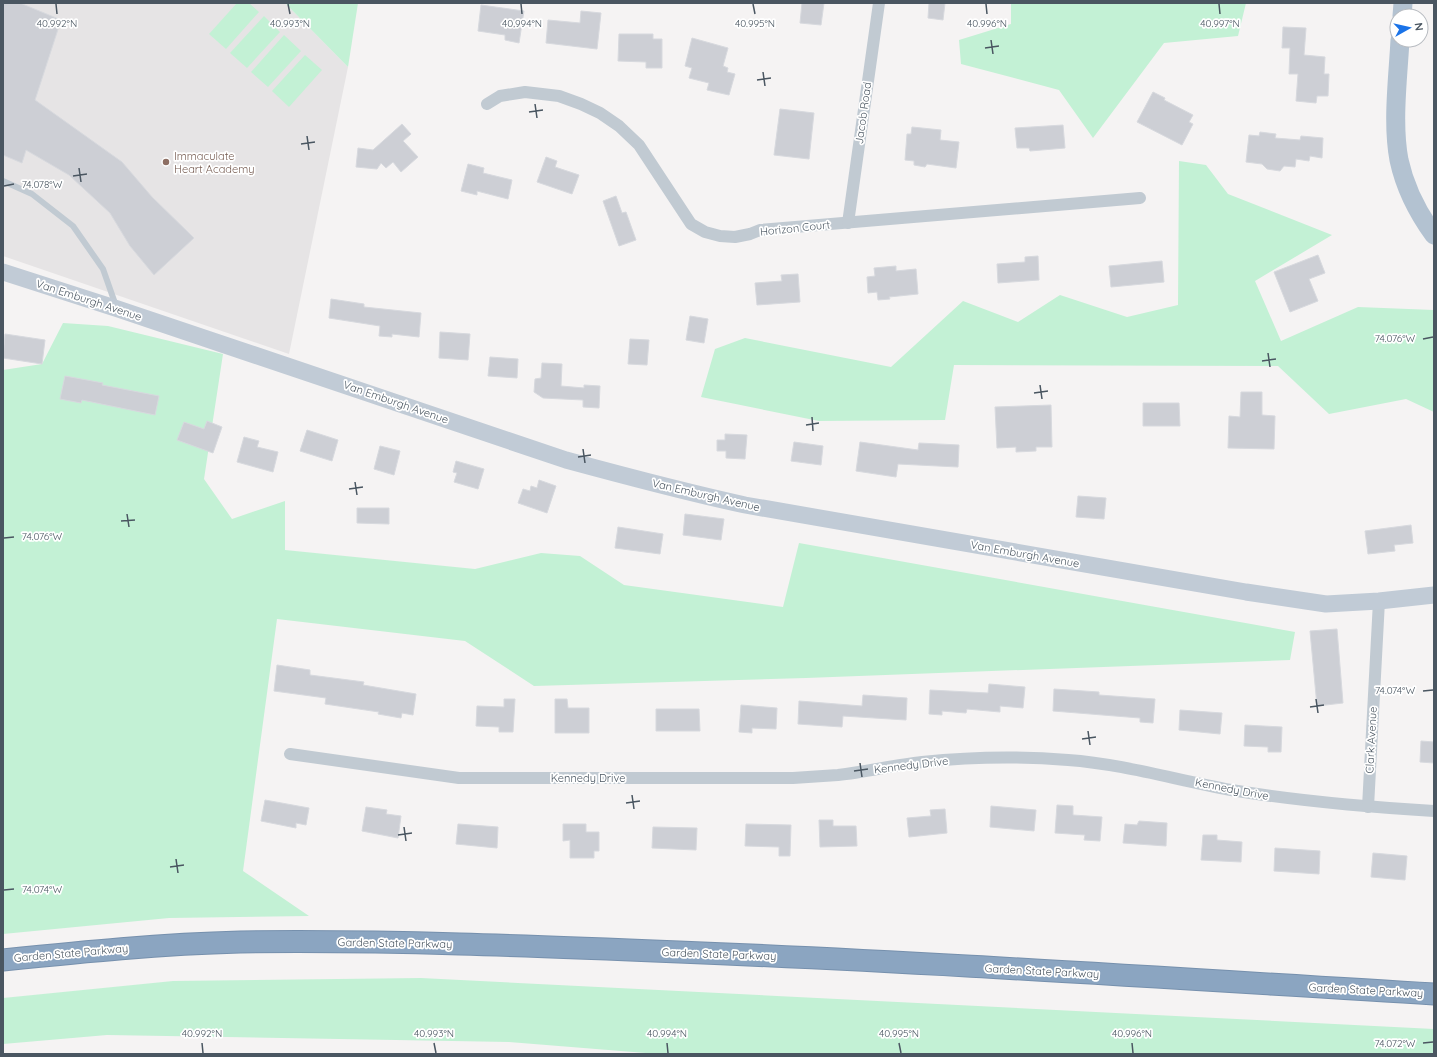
<svg xmlns="http://www.w3.org/2000/svg" width="1437" height="1057" font-family="Quicksand,sans-serif">
<style>
.education{fill:#e6e4e5}
.green{fill:#c3f1d5}
.building{fill:#cdcfd5;stroke:#d7d9de}
.lines{fill:none;stroke-linecap:round;stroke-linejoin:round}
.motorway-casing{stroke:#7690ad;stroke-width:23}
.service{stroke:#c1cad2;stroke-width:6}
.minor{stroke:#c1cad2;stroke-width:12}
.secondary{stroke:#c1cbd6;stroke-width:17}
.primary{stroke:#b3c2d1;stroke-width:19}
.motorway{stroke:#8ba5c1;stroke-width:21}
.ticks{fill:none;stroke:#4a5661;stroke-width:1.5}
.education-dot{fill:#8d6e63;stroke:#fff;stroke-width:1.5}
.labels{text-anchor:middle;stroke-width:3.5;stroke-linejoin:round;paint-order:stroke}
.street-label{font-size:11px;fill:#4a5661;stroke:#fff}
.education-label{font-size:11px;fill:#785e54;stroke:#fff;text-anchor:start}
.ticks-label{font-size:10px;text-anchor:middle;fill:#4a5661;stroke:#fff;stroke-width:3.5;stroke-linejoin:round;paint-order:stroke}
</style>
<rect width="100%" height="100%" fill="#f5f3f3"/>
<path class="education" d="M3,3H285L348,67L289,354L3,256Z"/>
<g class="green">
<path d="M237,3H249L259,12L226,49L209,34Z"/>
<path d="M285,3H358L348,67Z"/>
<path d="M1011,3H1246L1238,36L1164,43L1093,138L1059,90L961,64L959,40L1011,24Z"/>
<path d="M264,16L280,32L247,68L230,53Z"/>
<path d="M284,35L301,51L268,87L251,72Z"/>
<path d="M305,55L322,70L289,107L272,91Z"/>
<path d="M1179,161L1206,165L1228,194L1332,235L1255,281L1281,341L1358,307L1434,310V412L1406,399L1329,414L1278,366L954,365L945,420L819,421L701,397L715,349L745,338L891,367L963,301L1018,322L1060,295L1127,317L1178,305Z"/>
<path d="M63,323L108,326L223,354L204,479L232,519L285,501V550L475,569L541,553L580,556L624,585L783,607L799,543L1295,632L1290,660L806,678L534,686L465,641L277,619L243,871L309,916L169,918L3,934V370L42,364Z"/>
<path d="M421,978L1434,1029V1054H658L509,1042L107,1035L3,1044V998L173,981Z"/>
</g>
<g class="building">
<path d="M3,3H20L61,20L35,100L122,162L152,197L194,238L154,275L130,246L110,213L69,175L26,150L22,163L3,155Z"/>
<path d="M802,3H824L821,25L800,23Z"/>
<path d="M929,3H945L943,20L928,18Z"/>
<path d="M481,5L524,11L519,43L505,40V35L478,31Z"/>
<path d="M581,11L601,13L597,49L546,43L548,20L580,23Z"/>
<path d="M1283,27L1306,28L1304,55L1325,57L1324,74H1329L1328,96H1317L1316,103L1296,101L1298,74H1289L1290,48H1282Z"/>
<path d="M619,34H653V39H662V68H646V62L618,61Z"/>
<path d="M692,38L728,48L723,66L728,68L727,72L735,74L729,95L707,90L709,83L689,78L692,68L685,66Z"/>
<path d="M1153,92L1165,98L1164,100L1193,115L1189,122L1193,124L1182,145L1137,122Z"/>
<path d="M780,109L814,113L809,159L774,155Z"/>
<path d="M402,124L411,134L403,141L418,157L401,172L393,162L386,168L381,163L377,169L356,167L358,148L373,150Z"/>
<path d="M1063,125L1065,148L1030,151L1029,148H1017L1015,128Z"/>
<path d="M912,127L941,130L940,140L959,142L956,168L927,164L925,167L914,165V161L905,160L907,134H911Z"/>
<path d="M1260,132L1276,134L1275,138L1300,140L1301,136L1323,138L1322,158L1310,156L1309,161L1296,159L1295,167L1284,166L1280,171L1267,169L1262,164L1246,162L1249,135L1259,136Z"/>
<path d="M546,157L557,161L555,167L579,175L572,194L537,182Z"/>
<path d="M468,164L484,168L483,173L512,180L508,199L477,191V195L461,191Z"/>
<path d="M616,196L622,213L626,212L636,240L619,246L603,201Z"/>
<path d="M1318,255L1325,273L1309,279L1318,301L1290,312L1274,272Z"/>
<path d="M1038,256L1039,280L998,283L997,264L1025,262V257Z"/>
<path d="M1162,261L1164,282L1111,287L1109,266Z"/>
<path d="M896,266V271L916,269L918,294L889,297L890,299L878,300L877,292L868,293L867,277L875,276L874,268Z"/>
<path d="M798,274L800,302L757,305L755,283L782,281L781,275Z"/>
<path d="M331,299L364,304V307L421,313L419,337L392,334V337L379,336L380,326L329,318Z"/>
<path d="M690,316L708,319L704,343L686,340Z"/>
<path d="M440,332L470,334L468,360L439,358Z"/>
<path d="M5,334L45,340L42,364L3,358Z"/>
<path d="M630,339L649,340L647,365L628,364Z"/>
<path d="M490,357L518,359L517,378L488,376Z"/>
<path d="M542,363L562,364L561,386L584,388V385L600,386L599,408L583,407V400L543,398L534,392L535,379L541,378Z"/>
<path d="M65,376L103,383L102,385L159,396L155,415L82,400L81,403L60,399Z"/>
<path d="M1241,392H1262V415L1275,416L1274,449L1228,448L1229,416L1240,417Z"/>
<path d="M1143,403H1179L1180,426H1143Z"/>
<path d="M1051,405L1052,447H1036V451L1016,452V447L997,448L995,407Z"/>
<path d="M207,421L222,427L213,453L177,440L184,422L204,429Z"/>
<path d="M307,430L338,440L332,461L300,451Z"/>
<path d="M725,434L747,435L745,459L726,458V451H717V440H725Z"/>
<path d="M244,437L259,441L257,447L278,452L273,472L237,462Z"/>
<path d="M794,442L823,446L821,465L791,461Z"/>
<path d="M860,442L918,450L919,443L959,445L958,467L898,464L896,477L856,471Z"/>
<path d="M380,446L400,451L394,475L374,469Z"/>
<path d="M456,461L484,469L478,489L454,482L457,473L453,472Z"/>
<path d="M539,480L556,486L547,513L518,503L523,489L530,491L531,486L537,488Z"/>
<path d="M1078,496L1106,498L1104,519L1076,517Z"/>
<path d="M357,508H389V524L357,523Z"/>
<path d="M685,514L724,519L721,540L683,535Z"/>
<path d="M1411,525L1413,543L1394,545L1395,551L1368,554L1365,531Z"/>
<path d="M618,527L663,534L660,554L615,548Z"/>
<path d="M1337,629L1343,703L1317,706L1310,631Z"/>
<path d="M277,665L310,670V675L364,682L363,685L416,694L413,715L402,713L401,718L378,714L379,712L325,704L326,698L274,691Z"/>
<path d="M989,684L1025,687L1023,708L1000,706V712L967,709L966,713L942,711V715L929,714L930,690L988,693Z"/>
<path d="M1054,689L1099,692V695L1155,699L1153,723L1140,722V718L1053,711Z"/>
<path d="M863,695L907,698L906,720L843,716L842,727L798,724L799,701L862,706Z"/>
<path d="M504,699H515L513,732H499V727L476,726L477,706L504,707Z"/>
<path d="M555,699H567L568,708H589V733H555Z"/>
<path d="M741,705L777,708L776,729L752,728V733L739,732Z"/>
<path d="M656,709H699L700,731H656Z"/>
<path d="M1180,710L1222,713L1220,734L1179,730Z"/>
<path d="M1245,725L1282,727L1281,752H1268V747L1244,746Z"/>
<path d="M1421,741L1434,742V763L1420,762Z"/>
<path d="M265,800L309,808L306,825L296,823V828L261,821Z"/>
<path d="M1057,805L1073,806V815L1102,817L1100,841L1084,840L1085,835L1055,833Z"/>
<path d="M991,806L1036,810L1034,831L990,827Z"/>
<path d="M366,807L387,810L386,814L401,816L398,838L362,831Z"/>
<path d="M945,809L947,833L909,837L907,818L931,816L930,810Z"/>
<path d="M819,820H833V826H856L857,846L820,847Z"/>
<path d="M1139,821L1167,823L1166,846L1123,843L1125,824L1137,825Z"/>
<path d="M458,824L498,827L497,848L456,844Z"/>
<path d="M563,824H586V832H599V851H594V858H570V840L563,841Z"/>
<path d="M746,824L791,825L790,856H779V847L745,846Z"/>
<path d="M653,827L697,828L696,850L652,848Z"/>
<path d="M1203,835H1217V840L1242,842L1241,862L1201,860Z"/>
<path d="M1275,848L1320,851L1319,874L1274,871Z"/>
<path d="M1373,853L1407,856L1405,880L1371,877Z"/>
</g>
<g class="lines">
<defs>
<path id="motorway" d="M3,960C82,952 161,944 240,942C386,940 533,946 679,952C931,962 1182,979 1434,994"/>
</defs>
<use href="#motorway" class="motorway-casing"/>
<path class="service" d="M3,181L32,194L73,226L103,269L116,306"/>
<g class="minor">
<path d="M487,104L500,96L525,92L559,96L581,104L600,113L619,126L639,145L691,224L705,232L720,236L735,237L750,234L760,230L1140,198"/>
<path d="M848,223L879,3"/>
<path d="M290,754L459,778H793C808,777 823,776 838,775C866,772 894,765 922,762C970,757 1019,756 1068,760C1123,764 1176,780 1231,790C1298,801 1366,807 1434,811"/>
<path d="M1368,807L1379,601"/>
</g>
<path class="secondary" d="M3,272L118,309L566,460C625,476 685,492 745,505L1246,592L1326,604L1379,601L1434,595"/>
<g class="primary">
<path d="M1402,16L1403,3"/>
<path d="M1400,40C1398,78 1392,123 1399,160C1405,188 1418,213 1434,235"/>
</g>
<use href="#motorway" class="motorway"/>
</g>
<path class="ticks" d="M56,4L57,14M288,4L290,14M521,4L522,14M753,4L755,14M986,4L987,14M1219,4L1220,14M991,40L993,54M985,48L999,46M763,72L765,86M757,80L771,78M535,104L537,118M529,112L543,110M307,136L309,150M301,144L315,142M79,168L81,182M73,176L87,174M4,186L14,184M1423,339L1433,337M1268,353L1270,367M1262,361L1276,359M1040,385L1042,399M1034,393L1048,391M812,417L813,431M806,425L819,423M583,449L585,463M578,457L591,455M355,482L357,495M349,489L363,487M127,514L129,527M121,521L135,520M4,538L14,537M1423,691L1433,690M1316,699L1318,713M1310,707L1324,705M1088,731L1090,745M1082,739L1096,737M860,763L862,777M854,771L868,769M632,795L634,809M626,803L640,801M404,827L406,841M398,835L412,833M176,859L178,873M170,867L184,865M4,890L14,889M202,1043L203,1053M434,1043L436,1053M667,1043L668,1053M899,1043L901,1053M1132,1043L1133,1053M1423,1043L1433,1042"/>
<circle class="education-dot" cx="166" cy="162" r="4"/>
<g class="labels">
<g class="street-label">
<text transform="translate(863 113) rotate(-82)" y="4">Jacob Road</text>
<text transform="translate(795 228) rotate(-6)" y="4">Horizon Court</text>
<text transform="translate(89 300) rotate(18)" y="4">Van Emburgh Avenue</text>
<text transform="translate(396 402) rotate(19)" y="4">Van Emburgh Avenue</text>
<text transform="translate(706 495) rotate(13)" y="4">Van Emburgh Avenue</text>
<text transform="translate(1025 554) rotate(10)" y="4">Van Emburgh Avenue</text>
<text transform="translate(1371 740) rotate(-87)" y="4">Clark Avenue</text>
<text transform="translate(911 765) rotate(-7)" y="4">Kennedy Drive</text>
<text x="588" y="782">Kennedy Drive</text>
<text transform="translate(1232 789) rotate(11)" y="4">Kennedy Drive</text>
<text transform="translate(395 943) rotate(1)" y="4">Garden State Parkway</text>
<text transform="translate(71 953) rotate(-5)" y="4">Garden State Parkway</text>
<text transform="translate(719 954) rotate(2)" y="4">Garden State Parkway</text>
<text transform="translate(1042 971) rotate(3)" y="4">Garden State Parkway</text>
<text transform="translate(1366 990) rotate(3)" y="4">Garden State Parkway</text>
</g>
<g class="education-label">
<text x="174" y="160">Immaculate<tspan x="174" dy="13">Heart Academy</tspan></text>
</g>
</g>
<g class="ticks-label">
<text x="57" y="27">40.992°N</text>
<text x="290" y="27">40.993°N</text>
<text x="522" y="27">40.994°N</text>
<text x="755" y="27">40.995°N</text>
<text x="987" y="27">40.996°N</text>
<text x="1220" y="27">40.997°N</text>
<text x="42" y="188">74.078°W</text>
<text x="1395" y="342">74.076°W</text>
<text x="42" y="540">74.076°W</text>
<text x="1395" y="694">74.074°W</text>
<text x="42" y="893">74.074°W</text>
<text x="202" y="1037">40.992°N</text>
<text x="434" y="1037">40.993°N</text>
<text x="667" y="1037">40.994°N</text>
<text x="899" y="1037">40.995°N</text>
<text x="1132" y="1037">40.996°N</text>
<text x="1395" y="1047">74.072°W</text>
</g>
<rect width="1437" height="1057" fill="none" stroke="#4a5661" stroke-width="8"/>
<g transform="translate(1409 28) rotate(82)"><circle r="19" fill="#ffffff" stroke="#b7bbc0"/>
<path d="M0-3L7 15L0 10L-7 15Z" fill="#1a73e8"/>
<text y="-6" font-size="11" font-weight="bold" text-anchor="middle" fill="#4a5661">N</text>
</g>
</svg>
